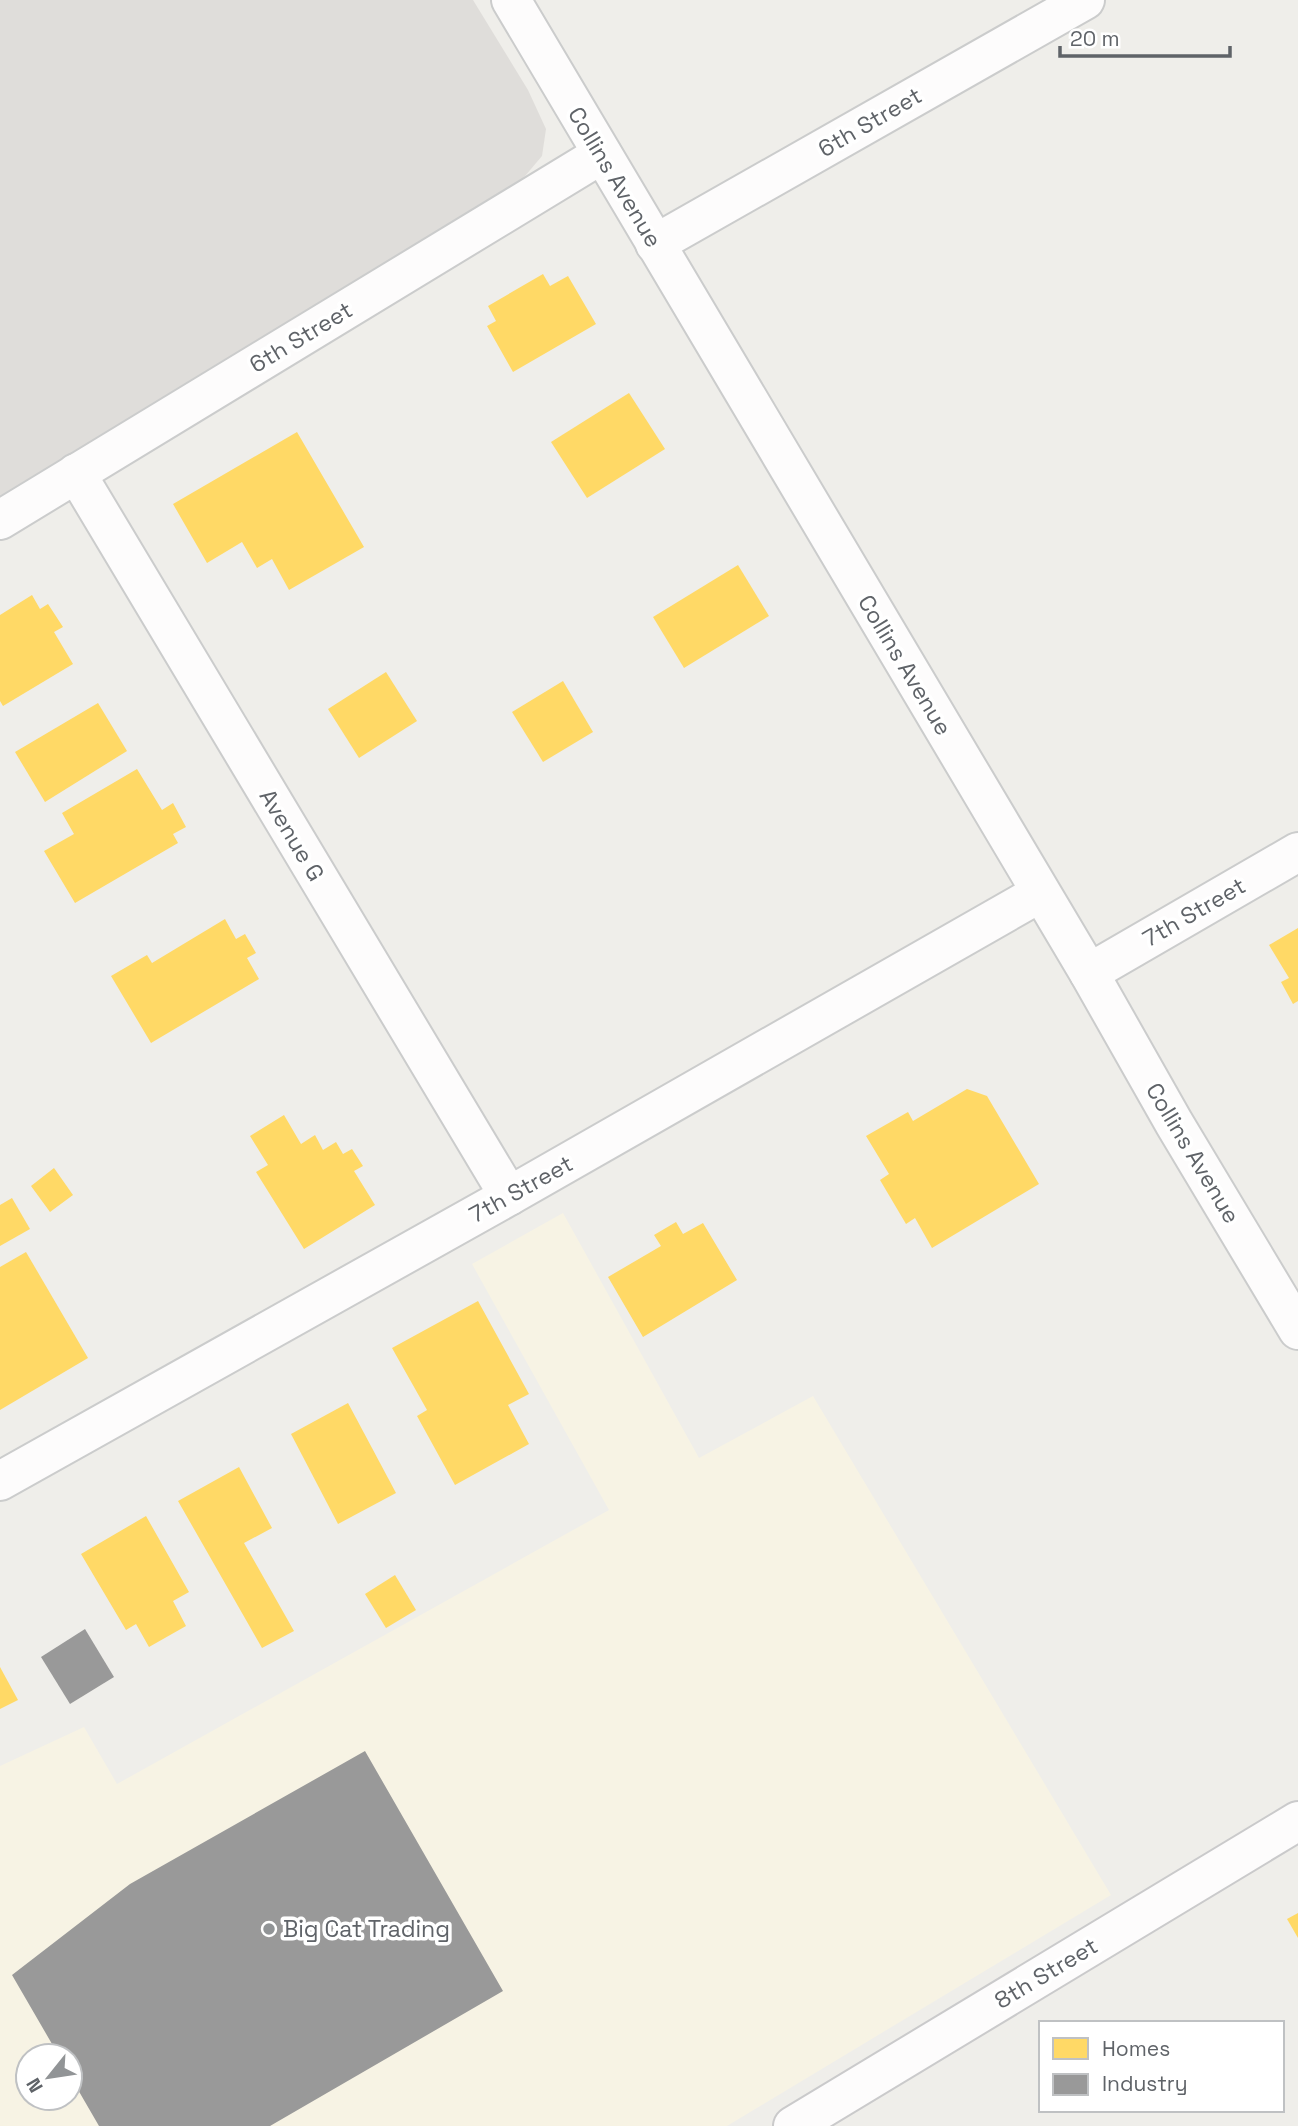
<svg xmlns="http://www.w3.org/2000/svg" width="1298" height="2126" font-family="'Space Grotesk',sans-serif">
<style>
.commercial{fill:#f7f3e4;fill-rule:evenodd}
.industrial{fill:#dfddda}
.homes{fill:#ffd966}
.industry{fill:#999}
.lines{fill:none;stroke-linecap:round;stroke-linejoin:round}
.street-casing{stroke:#cbcccc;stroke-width:42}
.secondary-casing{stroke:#cacacb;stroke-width:42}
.street{stroke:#fdfcfc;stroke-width:38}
.secondary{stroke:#fdfcfc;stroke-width:38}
.poi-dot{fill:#919496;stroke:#fff;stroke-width:2.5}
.labels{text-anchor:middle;stroke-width:7;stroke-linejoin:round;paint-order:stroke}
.street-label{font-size:23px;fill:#5f6368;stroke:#fff}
.poi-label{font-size:23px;fill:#5f6368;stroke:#fff;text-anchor:start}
</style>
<rect width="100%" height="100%" fill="#efeeea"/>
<path class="commercial" d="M563,1213L699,1458L813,1396L1111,1895L727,2126H0V1766L84,1727L117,1784L609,1510L472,1264ZM28,2056H70V2098H28Z"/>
<path class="industrial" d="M0,0H473L528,90L546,129L542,156L514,189L0,498Z"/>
<g class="homes">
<path d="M543,274L550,286L568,276L596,324L513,372L487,326L496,321L488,306Z"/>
<path d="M629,393L665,449L587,498L551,442Z"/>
<path d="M297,432L364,547L289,590L272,559L257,568L242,542L207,563L173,504Z"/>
<path d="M738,565L769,616L684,668L653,617Z"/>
<path d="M32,595L40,609L48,604L63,627L54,632L73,664L3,706L0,701V615Z"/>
<path d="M386,672L417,721L359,758L328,709Z"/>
<path d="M563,681L593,732L543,762L512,712Z"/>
<path d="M98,703L127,751L45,802L15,752Z"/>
<path d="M137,769L162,810L173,803L186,827L173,834L178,843L75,903L44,851L74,834L62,813Z"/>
<path d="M225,919L236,939L245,934L256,953L247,958L259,979L151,1043L111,976L147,955L152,963Z"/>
<path d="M1298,928V1001L1293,1004L1281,982L1289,978L1269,945Z"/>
<path d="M967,1089L987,1096L1039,1184L932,1248L915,1218L906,1224L880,1180L889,1174L866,1136L908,1112L913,1121Z"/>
<path d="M284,1115L301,1144L315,1135L323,1150L336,1142L343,1154L352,1149L363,1166L354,1171L375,1205L304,1249L256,1172L268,1165L250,1136Z"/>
<path d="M54,1168L73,1195L50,1212L31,1186Z"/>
<path d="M12,1198L30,1229L0,1246V1205Z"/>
<path d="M676,1222L683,1234L703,1223L737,1280L643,1337L608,1277L661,1246L654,1235Z"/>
<path d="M26,1252L88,1358L0,1410V1267Z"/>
<path d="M478,1301L529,1394L508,1405L529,1444L455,1485L417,1416L427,1410L392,1348Z"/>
<path d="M348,1403L396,1493L338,1524L291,1434Z"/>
<path d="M239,1467L272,1528L244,1543L294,1631L262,1648L178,1501Z"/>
<path d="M146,1516L189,1592L173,1601L186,1626L149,1647L136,1624L126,1630L81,1554Z"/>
<path d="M395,1575L416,1610L386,1628L365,1594Z"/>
<path d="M0,1667L18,1700L0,1709Z"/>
<path d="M1298,1913V1938L1287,1919Z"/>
</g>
<g class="industry">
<path d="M85,1629L114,1677L70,1704L41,1657Z"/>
<path d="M365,1751L503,1991L270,2126H99L70,2076V2056H59L12,1975L130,1884Z"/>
</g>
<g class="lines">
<defs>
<g id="street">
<path d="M511,0L1089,973L1174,1123L1298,1330"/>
<path d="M655,244L1085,0"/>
<path d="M76,473L509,1196"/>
<path d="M0,520L602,154"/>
<path d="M1089,973L1298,852"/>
<path d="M0,1481L509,1196L1040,893"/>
</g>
<path id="secondary" d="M793,2126L1298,1821"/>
</defs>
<use href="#street" class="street-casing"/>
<use href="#secondary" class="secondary-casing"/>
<use href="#street" class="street"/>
<use href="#secondary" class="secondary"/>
</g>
<circle class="poi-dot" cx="269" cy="1929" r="7"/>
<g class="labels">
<g class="street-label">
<text transform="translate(870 122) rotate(-30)" y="8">6th Street</text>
<text transform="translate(615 177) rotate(59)" y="8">Collins Avenue</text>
<text transform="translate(301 337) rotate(-31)" y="8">6th Street</text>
<text transform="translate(905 665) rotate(59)" y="8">Collins Avenue</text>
<text transform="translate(292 835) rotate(59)" y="8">Avenue G</text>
<text transform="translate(1194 912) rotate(-30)" y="8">7th Street</text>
<text transform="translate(1193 1153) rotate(59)" y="8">Collins Avenue</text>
<text transform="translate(521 1189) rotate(-29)" y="8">7th Street</text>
<text transform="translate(1046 1973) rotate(-31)" y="8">8th Street</text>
</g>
<g class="poi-label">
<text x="283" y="1937">Big Cat Trading</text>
</g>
</g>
<rect x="1039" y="2021" width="245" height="91" fill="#ffffff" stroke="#bfc1c3" stroke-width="2"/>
<rect x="1053" y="2038" width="35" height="21" fill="#ffd966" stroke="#bfc1c3" stroke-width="2"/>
<text x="1102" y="2056" font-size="21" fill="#5f6368">Homes</text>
<rect x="1053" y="2074" width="35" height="21" fill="#999999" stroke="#bfc1c3" stroke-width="2"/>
<text x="1102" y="2091" font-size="21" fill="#5f6368">Industry</text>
<g transform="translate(49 2077) rotate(240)"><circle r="33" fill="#ffffff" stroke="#bfc1c3" stroke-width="2"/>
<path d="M0-5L12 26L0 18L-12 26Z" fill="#919496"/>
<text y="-10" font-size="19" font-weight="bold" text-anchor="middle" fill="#5f6368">N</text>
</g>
<path d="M1060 46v10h170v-10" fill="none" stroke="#5f6368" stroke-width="3.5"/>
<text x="1070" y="46" font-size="21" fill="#5f6368" stroke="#ffffff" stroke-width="5" paint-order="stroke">20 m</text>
</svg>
